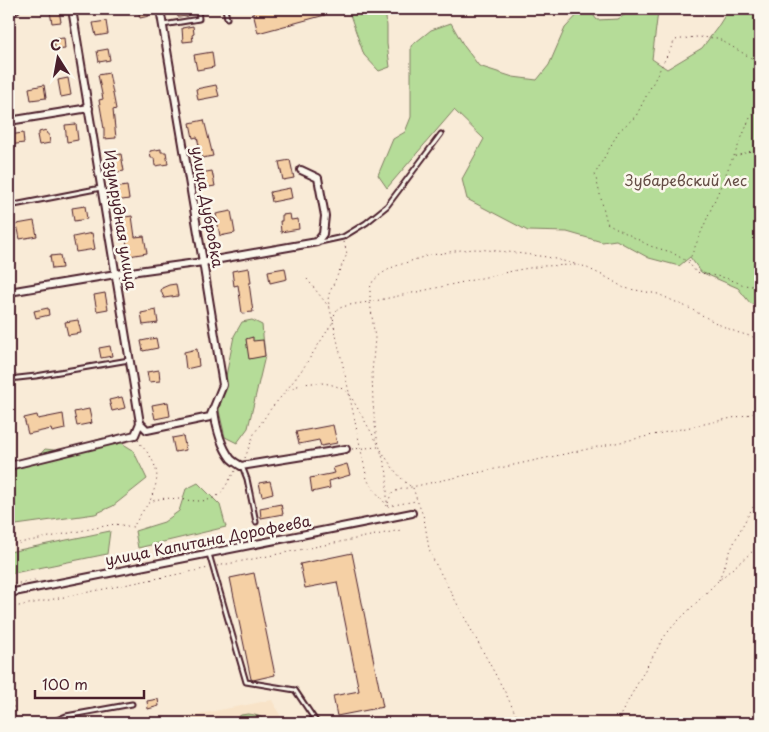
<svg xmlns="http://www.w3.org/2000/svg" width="769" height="732" font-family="'Playpen Sans',sans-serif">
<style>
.built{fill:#f8e3c8}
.green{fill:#b5dc98;stroke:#807e62}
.building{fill:#f5d0a5;stroke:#4a1f2b}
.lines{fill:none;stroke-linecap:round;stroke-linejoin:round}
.service-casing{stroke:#4a1f2b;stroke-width:7}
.minor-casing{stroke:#4a1f2b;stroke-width:10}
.path{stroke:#4a1f2b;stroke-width:1;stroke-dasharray:1 4;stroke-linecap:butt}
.service{stroke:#fbf7ec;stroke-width:3}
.minor{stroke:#fbf7ec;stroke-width:6}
.labels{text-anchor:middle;stroke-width:5;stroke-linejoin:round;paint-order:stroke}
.park-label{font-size:15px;fill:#654e46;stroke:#fbf7ec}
.street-label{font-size:15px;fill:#4a1f2b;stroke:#fbf7ec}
</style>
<rect width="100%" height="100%" fill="#f9ebd7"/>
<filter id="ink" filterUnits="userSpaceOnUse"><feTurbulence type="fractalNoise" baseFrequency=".02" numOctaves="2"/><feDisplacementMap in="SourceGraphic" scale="10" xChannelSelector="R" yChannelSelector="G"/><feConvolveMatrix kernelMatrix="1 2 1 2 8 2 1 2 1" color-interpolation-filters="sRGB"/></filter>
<g filter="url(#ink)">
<path class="built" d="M272,700L284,723H151Z"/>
<g class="green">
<path d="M348,9H385L387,26V44L390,67L379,71L364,55Z"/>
<path d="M634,9H658V12L652,59L667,69L702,48L717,28L729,9H760V307L750,303L738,288L701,272L690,257L679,266L649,258L616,240L602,242L567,232L528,231L467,199L462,179L484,139L454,110L387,188L378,175L393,139L405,132L411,117V46L431,30L451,23L464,46L479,66L513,77L537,80L549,65L565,28L581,11L591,12L597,20L618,19Z"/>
<path d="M252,320L262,325L265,356L248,428L237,443L225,437L219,411L234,336L242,322Z"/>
<path d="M103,438L120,442L133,450L147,479L113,506L95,514L9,526V470L32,463L45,449L62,451Z"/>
<path d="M198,483L220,505L226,527L138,548L135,531L164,522L179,511L186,489Z"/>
<path d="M110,531L107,554L9,574V552Z"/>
<path d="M248,714C257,715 263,717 269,723H230L241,715Z"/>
</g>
<g class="building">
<path d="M138,9H147L149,16L140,18Z"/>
<path d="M176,9H187L188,16L178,17Z"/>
<path d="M252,9H323L325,15L258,33Z"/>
<path d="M59,10L61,22L52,23L50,12Z"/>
<path d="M106,21L108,34L96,36L93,23Z"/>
<path d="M193,26L194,34L192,35L193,41L183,42L182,28Z"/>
<path d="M64,38L65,49L55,50L54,39Z"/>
<path d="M108,49L110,60L99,62L97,51Z"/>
<path d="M212,52L214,67L197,70L194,55Z"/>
<path d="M109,73L116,109L113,110L116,138L104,139V129L99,100L103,99L98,75Z"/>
<path d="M68,78L71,95L61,97L58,80Z"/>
<path d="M44,85L46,98L31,100L29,88Z"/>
<path d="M216,85L219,96L198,100L196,89Z"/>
<path d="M204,120L213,156L202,158L197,137L193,138L190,123Z"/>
<path d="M76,124L78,140L67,142L65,125Z"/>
<path d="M46,130L47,134H49L50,143L39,145L37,135H39V132Z"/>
<path d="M23,133L24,143L9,145V135Z"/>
<path d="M161,149V152H166L168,164L155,166L154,158H151L150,151Z"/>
<path d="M121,154L124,171L113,173L111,156Z"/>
<path d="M290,160L294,178L283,180L279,162Z"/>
<path d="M212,171L215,186L203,188L201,173Z"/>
<path d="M127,186L129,199L116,201L114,188Z"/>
<path d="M290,188L292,198L272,202L270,192Z"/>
<path d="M85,206L87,219L74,221L72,208Z"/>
<path d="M231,211L235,233L220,236L216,214Z"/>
<path d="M290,214L291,220L298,219L299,229L281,232L280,221H282V215Z"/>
<path d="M132,216L135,237L144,236L147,253L129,256L124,229H119L118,218Z"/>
<path d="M34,221L37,236L20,239L17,224Z"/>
<path d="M92,233L95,249L76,252L73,237Z"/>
<path d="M60,255L62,268L52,269L50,256Z"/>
<path d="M249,268L251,283H249L253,312L242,313L238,285L234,286L232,271Z"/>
<path d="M285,268L287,279L270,283L268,271Z"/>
<path d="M176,284L178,296L164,298L161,291L162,288L169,285Z"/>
<path d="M105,293L108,309L97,311L94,295Z"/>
<path d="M48,308L49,315L36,318L34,311Z"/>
<path d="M156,310L158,323L143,325L141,313Z"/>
<path d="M78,320L81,333L68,335L65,322Z"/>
<path d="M253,337V341L263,340L265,356L249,359L246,339Z"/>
<path d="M156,338L158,348L143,351L141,341Z"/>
<path d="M110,346L112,356L101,358L99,348Z"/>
<path d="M197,349L199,366L186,369L184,352Z"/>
<path d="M159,370L160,381L149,382L147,372Z"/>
<path d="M122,397L125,408L112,411L109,400Z"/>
<path d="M168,402L170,416L155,419L152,405Z"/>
<path d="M89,409L92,423L77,426L74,412Z"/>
<path d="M63,414L65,429L52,432L51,429L28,434L24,418L37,415L38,419Z"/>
<path d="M333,425L337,443L321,446L319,440L299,444L296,432Z"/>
<path d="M183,436L186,450L175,452L172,438Z"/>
<path d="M347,464L350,475L329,481L330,488L312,492L310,478L335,473L333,468Z"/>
<path d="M270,481L273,493L262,496L259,483Z"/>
<path d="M281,504L283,514L261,518L260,508Z"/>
<path d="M352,553L383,707L337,716L333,696L359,691L337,582L305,588L300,564Z"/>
<path d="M254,573L275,675L253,680L251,679L230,578Z"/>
<path d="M158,699L159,706L148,709L147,701Z"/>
</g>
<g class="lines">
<defs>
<g id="service">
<path d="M225,9L227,18"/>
<path d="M163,25L199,19L198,9"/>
<path d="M9,206L101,188"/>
<path d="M320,242L343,237L366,223L387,206L441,134"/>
<path d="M9,379L36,376L129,360"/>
<path d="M242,466L247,479L256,522"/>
<path d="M209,554L246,682L295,690L317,723"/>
<path d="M50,723L66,716L132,704"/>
</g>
<g id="minor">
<path d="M9,11L16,9"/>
<path d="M9,121L89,108"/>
<path d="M9,292L116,274L203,262L317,242L323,234L325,216L318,178L301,170"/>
<path d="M214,410C216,426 221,446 231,459C234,462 238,464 241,466L346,449"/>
<path d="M140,423L147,430L210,417L223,385L203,262L160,9"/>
<path d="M9,466L135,435L140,423L72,9"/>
<path d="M9,593L412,513"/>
</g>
</defs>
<use href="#service" class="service-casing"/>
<use href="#minor" class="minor-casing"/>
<g class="path">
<path d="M760,63L717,38L695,37L675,40L636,116L619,131L595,174L607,223L650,246L671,252L688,262L696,272L726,278L744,285L759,287L760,288"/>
<path d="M734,156L750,118L760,106"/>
<path d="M344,242L347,254L329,294L328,300L349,392"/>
<path d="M689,261L733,157L760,148"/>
<path d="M307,279L329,307"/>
<path d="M288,390C307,380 331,380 349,393L367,479C372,489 381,497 387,506V473L376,434L373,403L372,373L375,338L370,302L459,283L517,270L542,266L576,265"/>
<path d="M350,395L378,444"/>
<path d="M138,440C141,446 146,450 150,456C161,475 157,482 150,501"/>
<path d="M352,449L378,447"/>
<path d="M381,450C390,464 399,479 413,488L417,500L424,518L429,549L434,561L506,694L516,715L521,723"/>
<path d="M245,458L254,434L269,411L286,391L304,367L333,322C334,318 334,313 337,310C342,305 362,303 370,302V288L373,281L381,274L393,267L426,256L461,250L477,249L508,252L547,257L583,266L608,278L624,288L658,294L689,308L718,324L736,332L760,339"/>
<path d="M388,503C391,493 392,492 402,489L760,412"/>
<path d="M388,506L416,501"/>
<path d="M9,545L115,524L133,527C137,521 145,505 151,502C170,491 198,509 217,496C225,490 229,479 235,471"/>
<path d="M217,566L401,530"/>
<path d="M719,580C730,549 742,524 760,496"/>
<path d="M9,585L35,580"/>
<path d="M9,608L209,568"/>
<path d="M9,682L17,723"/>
<path d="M616,723L646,668L664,637L673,626L718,581L760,545"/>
</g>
<use href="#service" class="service"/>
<use href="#minor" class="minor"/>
</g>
</g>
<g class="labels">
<g class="park-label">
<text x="686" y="186">Зубаревский лес</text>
</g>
<g class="street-label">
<text transform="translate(207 207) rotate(80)" y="5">улица Дубровка</text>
<text transform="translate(120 220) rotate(81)" y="5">Изумрудная улица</text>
<text transform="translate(208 541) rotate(-11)" y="5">улица Капитана Дорофеева</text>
</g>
</g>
<rect width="769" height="732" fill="none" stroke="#fbf7ec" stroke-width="30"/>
<rect x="15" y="15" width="739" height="702" fill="none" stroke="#4a1f2b" stroke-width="2" filter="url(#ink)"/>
<g transform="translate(58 58) rotate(349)" stroke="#fbf7ec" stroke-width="4" paint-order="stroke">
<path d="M0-4L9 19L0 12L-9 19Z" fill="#4a1f2b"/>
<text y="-8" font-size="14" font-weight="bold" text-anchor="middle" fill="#4a1f2b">С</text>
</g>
<path d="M35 690v8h109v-8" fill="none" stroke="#4a1f2b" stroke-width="2.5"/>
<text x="42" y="690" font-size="15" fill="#4a1f2b" stroke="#fbf7ec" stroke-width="4" paint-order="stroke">100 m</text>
</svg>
